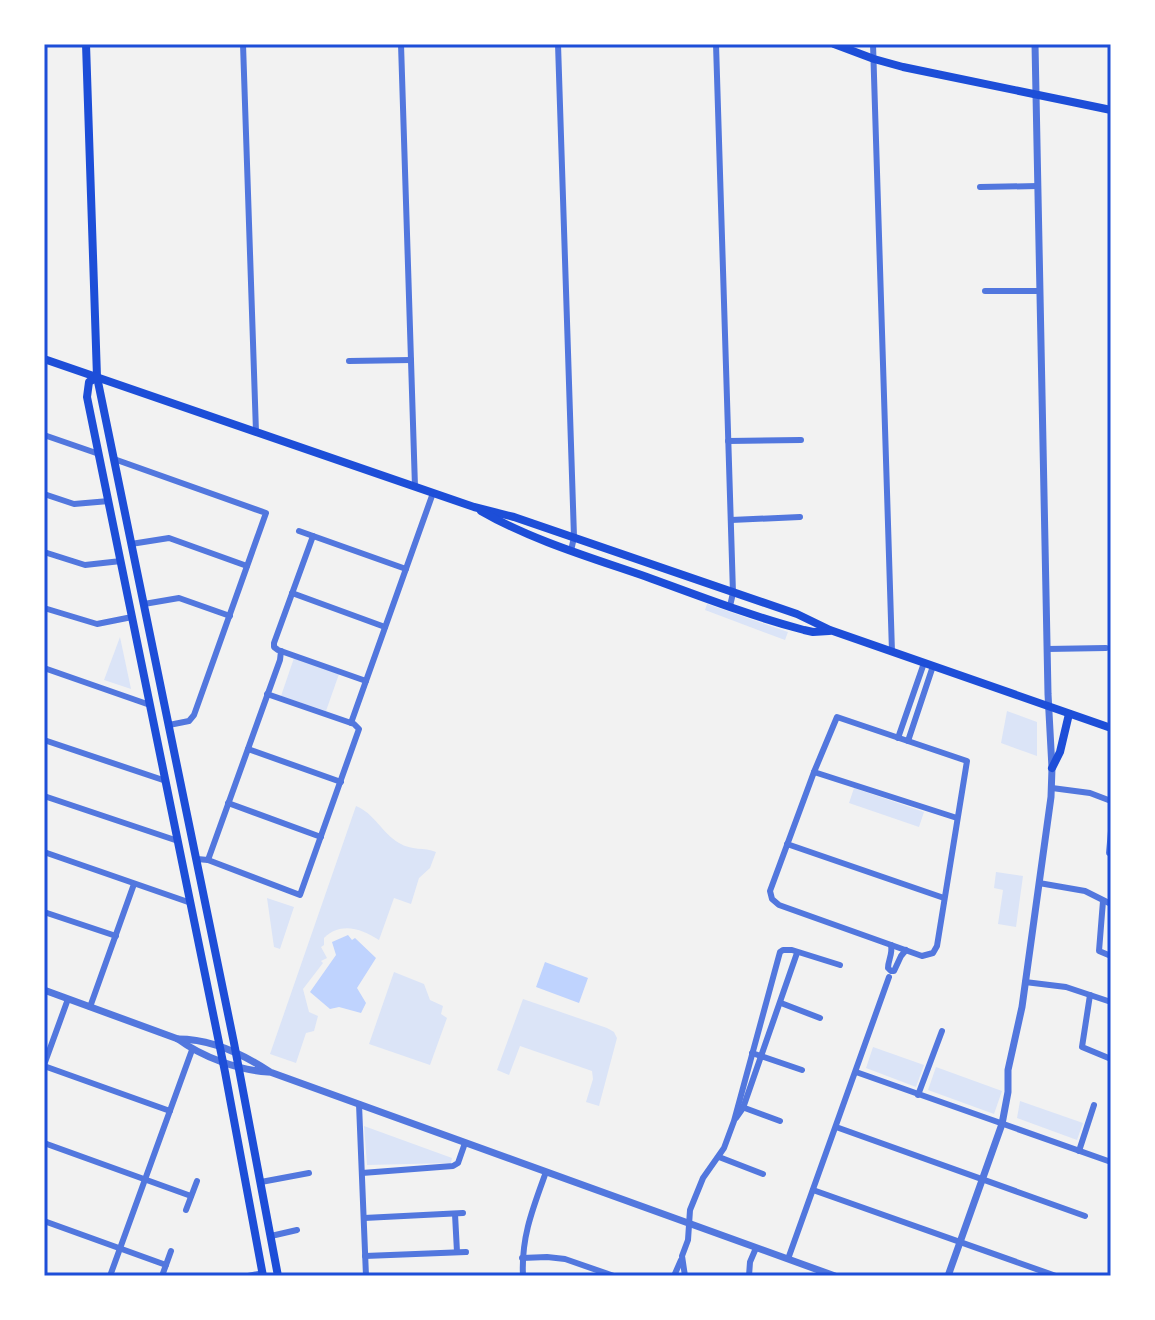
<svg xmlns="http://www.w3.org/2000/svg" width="1155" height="1320" font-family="Bitter,serif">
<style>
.green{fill:#dbe4f7}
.water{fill:#bfd3fe}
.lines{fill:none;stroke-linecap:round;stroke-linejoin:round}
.minor{stroke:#5277de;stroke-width:6}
.tertiary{stroke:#5277de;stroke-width:7}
.secondary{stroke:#1d4ed8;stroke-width:8}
.neatline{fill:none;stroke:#1d4ed8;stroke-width:3}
</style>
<rect width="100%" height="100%" fill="#f2f2f2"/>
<g class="green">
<path d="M707,604L788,632L785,640L705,610Z"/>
<path d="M120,637L131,689L104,680Z"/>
<path d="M294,658L339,674L326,711L281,696Z"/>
<path d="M1007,711L1037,722V756L1001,743Z"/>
<path d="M854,788L924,812L919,827L849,803Z"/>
<path d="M356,806C374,813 382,833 399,843C412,851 424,847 436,852L430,868L419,878L411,904L394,898L379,940C362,929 341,921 324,938V945L321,947L327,958L321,961L323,963L303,989L309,1012L318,1016L314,1031L306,1033L296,1063L270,1054Z"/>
<path d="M996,872L1023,876L1016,927L998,924L1003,890L994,888Z"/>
<path d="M267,898L294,907L280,949L274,947Z"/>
<path d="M394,972L424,984L430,1000L443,1006L441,1014L447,1018L430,1065L369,1044Z"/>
<path d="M523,999L607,1028L614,1032L617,1038L599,1106L586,1102L593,1079L592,1071L520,1046L509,1075L497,1070Z"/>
<path d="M873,1047L924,1065L916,1087L866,1068Z"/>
<path d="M936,1067L1002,1091L994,1114L928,1090Z"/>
<path d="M1020,1101L1083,1123L1077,1140L1017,1118Z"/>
<path d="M364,1126L452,1158L451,1163L367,1165Z"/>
</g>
<g class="water">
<path d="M348,935L352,940L355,938L376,958L357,988L366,1003L361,1013L339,1007L330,1009L310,992L336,955L332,942Z"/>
<path d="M545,962L588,978L579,1003L536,987Z"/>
</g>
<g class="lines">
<g class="minor">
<path d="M243,44L256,432"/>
<path d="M401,44L415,487"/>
<path d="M558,44L574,537L571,551"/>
<path d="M716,44L733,593L730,606"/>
<path d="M873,44L892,652"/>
<path d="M980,187L1038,186"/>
<path d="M985,291H1040"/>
<path d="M349,361L411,360"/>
<path d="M44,435L99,454"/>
<path d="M728,441L801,440"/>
<path d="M114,459L266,513L194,715L189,721L169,725"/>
<path d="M44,494L74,504L109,501"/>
<path d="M731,520L800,517"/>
<path d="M299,531L406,569"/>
<path d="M313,536L274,643V647L278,650L366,681"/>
<path d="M131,544L169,538L247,566"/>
<path d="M44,552L85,565L121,561"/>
<path d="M292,593L385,627"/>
<path d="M144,604L179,598L230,616"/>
<path d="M44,608L97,624L132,617"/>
<path d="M1047,649L1106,648"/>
<path d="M44,668L150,705"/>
<path d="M837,717L967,761L937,946L933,953L922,956L779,905L772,899L770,891L814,772Z"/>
<path d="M351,723L433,493"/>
<path d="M898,738L924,663"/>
<path d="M44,740L166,781"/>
<path d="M908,741L933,666"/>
<path d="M248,749L341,782"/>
<path d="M814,772L957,818"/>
<path d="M1052,788L1090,793L1111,801"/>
<path d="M44,796L178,841"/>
<path d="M228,803L321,837"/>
<path d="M1111,831L1109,853L1111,854"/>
<path d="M787,844L944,898"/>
<path d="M44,852L191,903"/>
<path d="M197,859L208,860L300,895L359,729L354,724L267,694"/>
<path d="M208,860L280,660L281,651"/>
<path d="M1039,883L1085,891L1111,904"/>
<path d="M1103,901L1099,951L1111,956"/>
<path d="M44,912L116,936"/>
<path d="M891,945C893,954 888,960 888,968L891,971H894L901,956L906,950"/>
<path d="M1025,982L1066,987L1111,1002"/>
<path d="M1090,995L1082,1047L1111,1059"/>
<path d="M781,1003L820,1018"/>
<path d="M90,1007L134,884"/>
<path d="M752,1053L802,1070"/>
<path d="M44,1065L68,999"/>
<path d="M44,1066L170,1111"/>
<path d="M856,1072L1111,1162"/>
<path d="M918,1095L942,1031"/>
<path d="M359,1104L366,1276"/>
<path d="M742,1107L780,1121"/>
<path d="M736,1118L743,1108L797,953"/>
<path d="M836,1127L1085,1216"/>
<path d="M44,1143L191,1196"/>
<path d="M1079,1151L1094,1105"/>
<path d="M719,1157L763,1174"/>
<path d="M362,1173L453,1166L458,1163L465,1143"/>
<path d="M261,1182L309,1173"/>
<path d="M813,1190L1056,1276"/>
<path d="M186,1210L197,1181"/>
<path d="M455,1214L457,1252"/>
<path d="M364,1218L463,1213"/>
<path d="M44,1221L166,1265"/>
<path d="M271,1236L297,1230"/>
<path d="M365,1256L466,1252"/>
<path d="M522,1258L547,1257L565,1259L614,1276"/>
<path d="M788,1259L889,977"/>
<path d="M110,1276L192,1050"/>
<path d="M162,1276L171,1251"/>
<path d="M248,1276L263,1273"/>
<path d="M523,1276C521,1237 533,1208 546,1172"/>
<path d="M674,1276L681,1260"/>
<path d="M685,1276L682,1256L688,1240L690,1210L703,1178L724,1148L734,1121L780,952L783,950H792L840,965"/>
<path d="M749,1276L750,1262L756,1248"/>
</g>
<g class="tertiary">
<path d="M44,990L178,1039C202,1057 238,1070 268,1072"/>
<path d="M178,1039C210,1039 243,1054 270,1072L835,1276"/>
<path d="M948,1276L1002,1124L1008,1092V1070L1022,1007L1051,797L1052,768L1048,694L1035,44"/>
</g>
<g class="secondary">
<path d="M86,44L97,377L234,1043L278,1276"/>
<path d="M834,44L874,59L903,67L1111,110"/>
<path d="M44,359L474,507L514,517L797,614L830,630L1111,728"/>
<path d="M97,377L89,382L87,397L225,1072L263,1276"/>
<path d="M481,511C531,540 592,558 647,577C699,596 751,616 804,630L813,632L829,631"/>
<path d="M1052,768L1060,752L1069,714"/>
</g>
</g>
<rect width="1155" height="1320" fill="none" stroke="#ffffff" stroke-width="92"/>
<rect x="46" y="46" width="1063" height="1228" class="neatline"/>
</svg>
